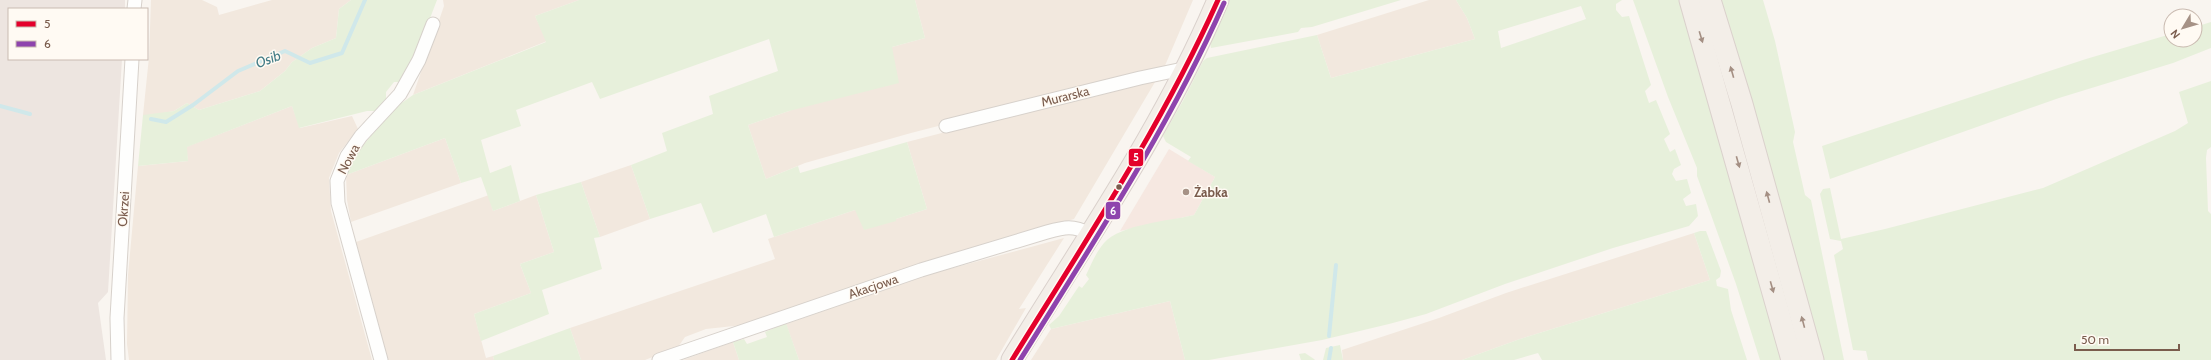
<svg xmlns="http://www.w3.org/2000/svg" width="2211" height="360" font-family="Cabin,sans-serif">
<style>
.residential{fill:#f2e8de}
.commercial{fill:#f6e8e1}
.industrial{fill:#ede5e0}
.green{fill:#e7f0db;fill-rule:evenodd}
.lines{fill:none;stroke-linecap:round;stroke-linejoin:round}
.stream{stroke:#d0e8ea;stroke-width:4}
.minor-casing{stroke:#d7d1cb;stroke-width:15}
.primary-casing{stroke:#dad1cc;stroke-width:23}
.minor{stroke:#fefefd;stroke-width:13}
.primary{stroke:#f3eee8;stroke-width:21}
.bus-1-casing{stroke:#fffaf3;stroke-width:8}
.bus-2-casing{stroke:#fffaf3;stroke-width:8}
.bus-1{stroke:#e4002b;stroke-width:5}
.bus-2{stroke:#8e44ad;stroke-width:5}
.oneway{fill:#a48f83}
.bus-dot{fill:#7a5c4d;stroke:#fffaf3;stroke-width:1.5}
.poi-dot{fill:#a69286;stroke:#fffaf3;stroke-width:1.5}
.labels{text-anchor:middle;stroke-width:3;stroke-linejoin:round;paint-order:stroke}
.street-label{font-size:13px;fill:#7a5c4d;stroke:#fffaf3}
.poi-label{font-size:13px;font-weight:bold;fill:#7a5c4d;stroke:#fffaf3;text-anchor:start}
.water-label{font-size:14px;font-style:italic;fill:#437c86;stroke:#fffaf3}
.line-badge{stroke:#fffaf3;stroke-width:1.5}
.badge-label{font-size:11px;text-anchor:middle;font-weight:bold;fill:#fff}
</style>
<rect width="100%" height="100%" fill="#f9f5f0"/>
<g class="residential">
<path d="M151,0H202L217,7L219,15L272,0H351L339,9L336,38L312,48L292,62L285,71L260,91L199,110L187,103L174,111L153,115H143L149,57Z"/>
<path d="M443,0H579L535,16L547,41L413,95L444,6Z"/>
<path d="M915,0H1193L1164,68L911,133L805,163L766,179L748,125L789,111L892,47L925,38Z"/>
<path d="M1429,0H1456L1467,18L1475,39L1331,78L1317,35Z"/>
<path d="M1158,77L1074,219L990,243L743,325L706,329L685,337L678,347L645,360H581L570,328L775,259L768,239L855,210L896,221V219L927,209L907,142Z"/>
<path d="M292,106L300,128L352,116L358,129L339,153L329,178L331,211L372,360H129L127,344L128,275L138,166L188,161L186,147Z"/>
<path d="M445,138L461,183L351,222L347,200L346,175Z"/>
<path d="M631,165L650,219L600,237L581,182Z"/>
<path d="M489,195L493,211L536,195L554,252L520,264L531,293L474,314L486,358L493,356L494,360H388L356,242Z"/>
<path d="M1694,233L1710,280L1520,339L1462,360H1343L1342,350L1439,318L1506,293Z"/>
<path d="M1064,238L1019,309L1026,308L996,360H799L786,324L927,275Z"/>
<path d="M1170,301L1185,360H1031L1051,329Z"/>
<path d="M733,342L739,360H683Z"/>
</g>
<path class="commercial" d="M1169,149L1215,177L1194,215L1120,231Z"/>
<path class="industrial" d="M0,0H125V9H9V59H122L108,292L98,303L106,360H0Z"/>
<g class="green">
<path d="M351,0H437L419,47L402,82H394L386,92V103L377,111H367L299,128L292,106L187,147L188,161L138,166L143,115L174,111L187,103L199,110L260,91L285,71L292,62L312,48L336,38L339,9Z"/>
<path d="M579,0H915L925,38L892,47L899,83L789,111L748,125L766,179L798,166L800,173L907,142L927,209L896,219V221L864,230L855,210L774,237L766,214L713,233L701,203L650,219L631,165L667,151L662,133L713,114L709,96L778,71L769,39L600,99L592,82L516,110L521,126L481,140L490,173L511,165L520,201L493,211L481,177L461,183L445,138L346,175L352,159L393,109L413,95L546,42L535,16Z"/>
<path d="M1229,0H1401L1312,27L1301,28L1298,32L1211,48L1210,43Z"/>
<path d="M1456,0H1622L1616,4V10L1622,17L1629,16L1651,85L1645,91L1649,103L1656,100L1670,134L1664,139L1670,152L1675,149L1681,165L1674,169L1672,174L1676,181L1687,179L1691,193L1683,199L1686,206L1696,204L1698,216L1689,226L1613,248L1505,284L1426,314L1389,324L1322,340L1209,360H1185L1170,301L1051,329L1049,325L1059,316L1079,286L1082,288L1089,279L1086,275C1091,265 1096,252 1104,243C1121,224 1169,221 1194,215L1215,177L1188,161L1191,157L1166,142L1163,136L1184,99L1203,61L1207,58L1317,35L1331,78L1475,39L1467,18ZM1581,6L1586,19L1501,48L1498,31Z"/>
<path d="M1633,0H1680L1784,360H1760L1736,284L1697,176V168L1668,97Z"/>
<path d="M1718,0H1763L1775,41L1795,132L1793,142L1805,195L1811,200L1844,360H1823Z"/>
<path d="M2211,22V48L2173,63L2059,98L1830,179L1822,146L2086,59L2171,34V40H2195V27Z"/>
<path d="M2211,81V147L2207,150L2206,158L2208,211L2211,214V360H1868L1866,351L1853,350L1834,255L1843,249L1841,241L1830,239L1820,194L1823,189L1830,188L1841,239L1885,229L2043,188L2175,131L2188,123L2179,92Z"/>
<path d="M581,182L600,237L594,238L602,269L542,290L549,314L481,341L474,314L531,293L520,264L554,252L536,195Z"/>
<path d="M1700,231H1706L1721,271L1720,277L1716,280L1717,286L1728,289L1731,310L1747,360H1542L1538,353L1514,360H1462L1520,339L1710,280L1694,233Z"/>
<path d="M786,323L799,360H739L733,342L744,339L747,344L767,337L765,332Z"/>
<path d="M570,328L581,360H494L493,356Z"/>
<path d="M1340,345L1343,360H1323L1326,348Z"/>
<path d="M1305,353L1314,359L1315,360H1301L1299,354Z"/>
</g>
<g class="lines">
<g class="stream">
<path d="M0,106L30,114"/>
<path d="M151,119L166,122L193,105L238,71L285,51L310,63L342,53L365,0"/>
<path d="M1329,336L1336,265"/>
<path d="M1329,360L1331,348"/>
</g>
<defs>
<g id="minor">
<path d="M134,9L135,0"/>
<path d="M946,126L1140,78L1178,70L1185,73"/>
<path d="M118,360L117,318L132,59"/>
<path d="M381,360L338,203L337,181L347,156L361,136L400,94L419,60L433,24"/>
<path d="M659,360L921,270L1047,232C1065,227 1073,225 1090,234"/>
</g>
<g id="primary">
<path d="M1690,0L1792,360"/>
<path d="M1710,0L1742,104L1813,360"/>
<path d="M1012,360C1084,242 1164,128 1218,0"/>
</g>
</defs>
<use href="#minor" class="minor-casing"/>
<use href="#primary" class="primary-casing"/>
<use href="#minor" class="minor"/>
<use href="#primary" class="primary"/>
<defs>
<path id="bus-1" d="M1012,360C1085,242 1161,127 1218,0"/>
<path id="bus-2" d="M1020,360C1093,243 1168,129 1224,3"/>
</defs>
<use href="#bus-1" class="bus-1-casing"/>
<use href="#bus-2" class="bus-2-casing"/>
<use href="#bus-1" class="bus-1"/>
<use href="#bus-2" class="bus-2"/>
</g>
<defs><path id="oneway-solid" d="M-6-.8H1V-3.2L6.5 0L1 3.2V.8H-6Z"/></defs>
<g class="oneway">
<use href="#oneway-solid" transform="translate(1701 37) rotate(73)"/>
<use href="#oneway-solid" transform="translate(1732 72) rotate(-106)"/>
<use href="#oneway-solid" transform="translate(1738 162) rotate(74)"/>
<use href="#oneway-solid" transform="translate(1768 197) rotate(-105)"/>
<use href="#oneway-solid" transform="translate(1772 287) rotate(74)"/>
<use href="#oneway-solid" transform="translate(1803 322) rotate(-105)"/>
</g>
<circle class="bus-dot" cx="1119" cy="187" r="3.5"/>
<circle class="poi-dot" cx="1186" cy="192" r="4"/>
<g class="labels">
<g class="street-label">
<text transform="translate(1065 96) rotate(-14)" y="5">Murarska</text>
<text transform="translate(348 159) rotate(-62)" y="5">Nowa</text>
<text transform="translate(123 209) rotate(-86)" y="5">Okrzei</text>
<text transform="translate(873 286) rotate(-19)" y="5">Akacjowa</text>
</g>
<g class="poi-label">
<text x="1194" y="197">Żabka</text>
</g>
<g class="water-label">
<text transform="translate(268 59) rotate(-21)" y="5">Osib</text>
</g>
</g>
<g class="line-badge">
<rect x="1128" y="148" width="16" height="19" rx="4" fill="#e4002b"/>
<rect x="1105" y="201" width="16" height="19" rx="4" fill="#8e44ad"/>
</g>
<g class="badge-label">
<text x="1136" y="161">5</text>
<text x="1113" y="215">6</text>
</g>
<rect x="8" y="8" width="140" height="52" fill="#fffaf3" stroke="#cabbb1"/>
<rect x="16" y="21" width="20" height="6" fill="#e4002b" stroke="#cabbb1"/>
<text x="44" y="28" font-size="12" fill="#7a5c4d">5</text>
<rect x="16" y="41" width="20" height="6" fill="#8e44ad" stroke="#cabbb1"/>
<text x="44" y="48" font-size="12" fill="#7a5c4d">6</text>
<g transform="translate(2183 28) rotate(232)"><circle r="19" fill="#fffaf3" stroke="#cabbb1"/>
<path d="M0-3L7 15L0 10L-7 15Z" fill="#a69286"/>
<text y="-6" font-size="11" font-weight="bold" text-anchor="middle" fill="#7a5c4d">N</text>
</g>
<path d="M2075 344v6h104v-6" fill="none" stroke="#7a5c4d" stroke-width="2"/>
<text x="2081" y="344" font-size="12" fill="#7a5c4d" stroke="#fffaf3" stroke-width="3" paint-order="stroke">50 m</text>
</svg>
